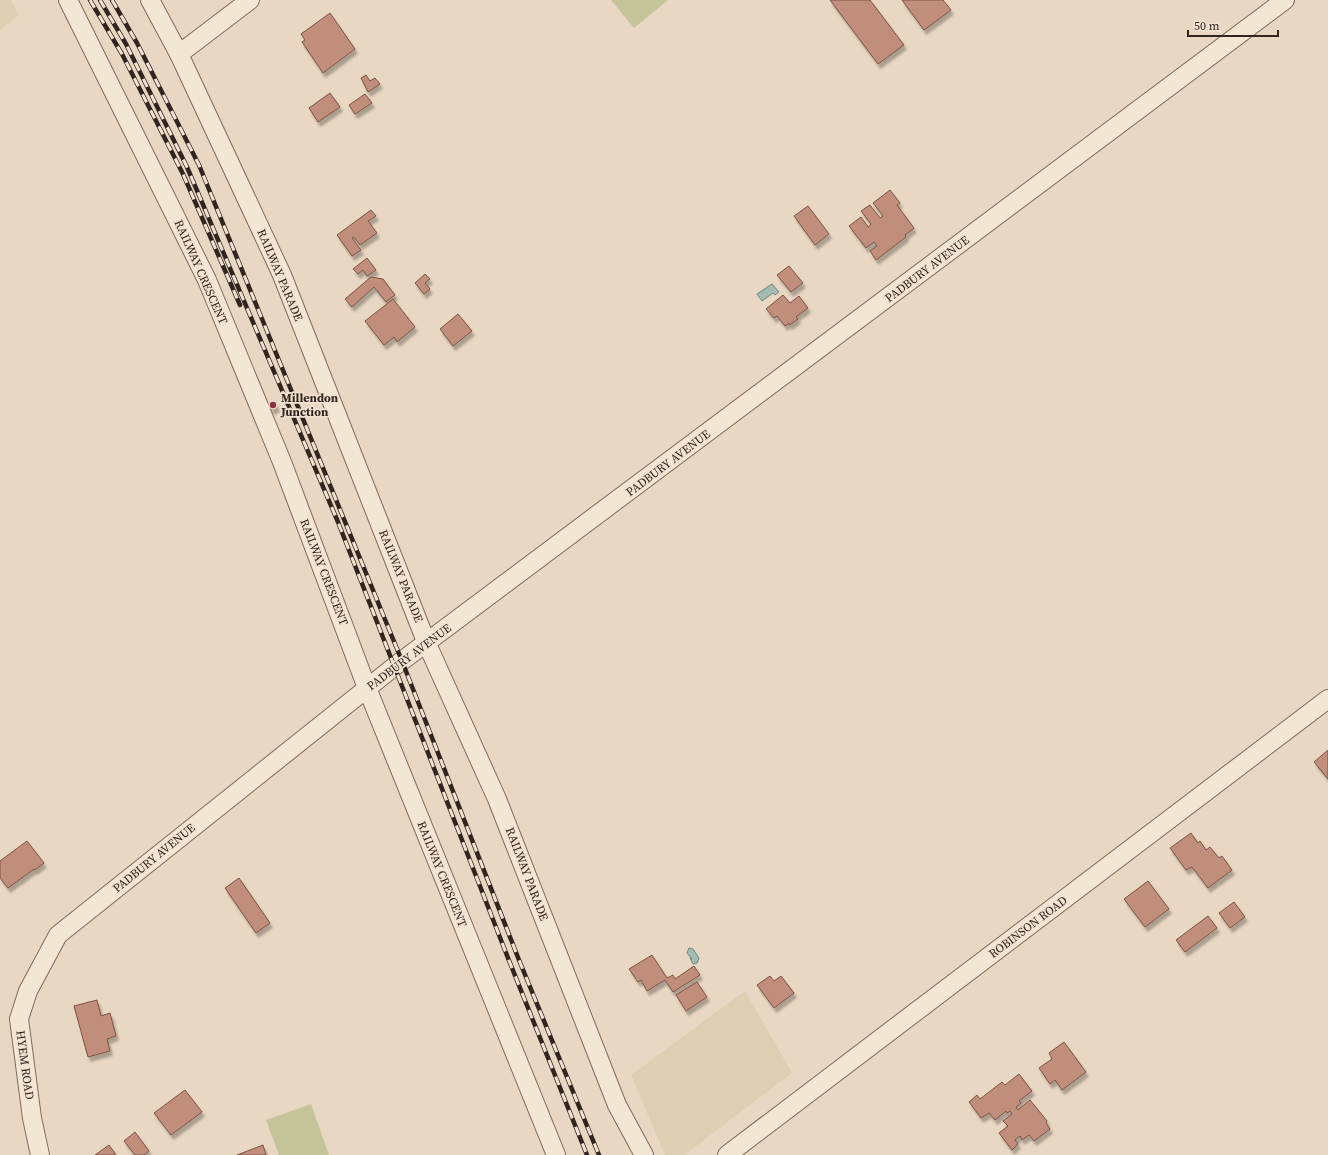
<svg xmlns="http://www.w3.org/2000/svg" width="1328" height="1155" font-family="'Source Serif 4',serif">
<style>
.farmland{fill:#ddcfb1}
.green{fill:#c5c398}
.water{fill:#a4bbb1;stroke:#6c887d}
.building{fill:#c28e7c;stroke:#7c5244;filter:url(#shadow)}
.lines{fill:none;stroke-linecap:round;stroke-linejoin:round}
.minor-casing{stroke:#80695b;stroke-width:20}
.minor{stroke:#f4e6d4;stroke-width:18}
.rail-casing{stroke:#32241e;stroke-width:4.5}
.rail{stroke:#f1e2d1;stroke-width:3;stroke-dasharray:9;stroke-linecap:butt}
.poi-dot{fill:#883240;stroke:#f1e2d1;stroke-width:1.5}
.labels{text-anchor:middle;stroke-width:3.5;stroke-linejoin:round;paint-order:stroke}
.street-label{font-size:12px;fill:#32241e;stroke:#f1e2d1}
.poi-label{font-size:12px;font-weight:bold;fill:#32241e;stroke:#f1e2d1;text-anchor:start}
</style>
<defs>
<filter id="shadow"><feDropShadow dx="2.5" dy="4.5" stdDeviation="1" flood-color="#0004"/></filter>
</defs>
<rect width="100%" height="100%" fill="#e8d7c2"/>
<g class="farmland">
<path d="M0,0H11L19,15L0,30Z"/>
<path d="M745,991L792,1073L684,1155H665L631,1075Z"/>
</g>
<g class="green">
<path d="M611,0H668L634,28Z"/>
<path d="M311,1104L329,1155H279L266,1120Z"/>
</g>
<g class="water">
<path d="M772,284L779,292L775,295L773,293L762,301L757,294Z"/>
<path d="M689,948L693,949L699,958L697,963L693,964L690,958L692,959L687,953Z"/>
</g>
<g class="building">
<path d="M830,0H870L904,45L878,64Z"/>
<path d="M902,0H943L951,10L924,30Z"/>
<path d="M330,13L355,49L323,73L302,42L305,40L301,34Z"/>
<path d="M366,75L370,81L375,78L380,84L368,92L361,78Z"/>
<path d="M330,93L340,107L318,122L309,108Z"/>
<path d="M365,94L372,103L355,114L349,105Z"/>
<path d="M890,190L900,203L897,205L914,228L905,235L906,237L876,260L870,251L877,246L874,242L866,248L849,226L861,217L868,227L871,224L861,211L870,205L880,218L883,216L873,203Z"/>
<path d="M808,206L829,234L815,245L794,216Z"/>
<path d="M371,210L376,216L368,221L377,233L360,245L354,237L352,238L361,250L352,256L337,235Z"/>
<path d="M367,258L376,270L367,276L363,270L358,274L353,269Z"/>
<path d="M789,266L803,283L791,292L777,275Z"/>
<path d="M425,274L430,279L425,283L430,289L424,294L415,283Z"/>
<path d="M371,277L383,279L395,295L386,302L374,287L352,307L345,299Z"/>
<path d="M783,295L790,303L799,296L808,308L796,317L798,319L790,325L789,323L785,326L777,316L774,318L766,309Z"/>
<path d="M393,299L415,327L397,342L394,337L384,345L365,321Z"/>
<path d="M458,314L472,331L453,346L440,329Z"/>
<path d="M274,401L277,407L272,410L269,403Z"/>
<path d="M1328,750V779L1314,762Z"/>
<path d="M1191,833L1198,843L1200,841L1206,850L1210,847L1219,858L1222,856L1232,870L1208,888L1192,867L1186,870L1170,848Z"/>
<path d="M27,841L44,863L35,870L34,869L8,888L0,878V861Z"/>
<path d="M239,878L270,923L256,933L225,888Z"/>
<path d="M1148,881L1169,909L1145,927L1124,899Z"/>
<path d="M1234,902L1245,917L1230,928L1219,913Z"/>
<path d="M1208,916L1217,928L1185,952L1176,940Z"/>
<path d="M652,955L667,978L673,975L675,979L694,966L700,975L673,992L665,980L647,991L641,980L638,982L629,969Z"/>
<path d="M770,976L774,981L781,976L794,993L774,1008L757,985Z"/>
<path d="M697,982L707,997L686,1011L676,995Z"/>
<path d="M97,1000L101,1016L110,1013L116,1036L107,1039L110,1051L88,1057L74,1006Z"/>
<path d="M1064,1042L1086,1072L1062,1090L1055,1080L1050,1084L1039,1068L1052,1059L1049,1053Z"/>
<path d="M1019,1074L1032,1091L1019,1101L1021,1103L1016,1107L1018,1110L1030,1100L1047,1121L1046,1123L1050,1129L1034,1141L1029,1135L1022,1140L1020,1136L1015,1140L1018,1144L1012,1150L999,1133L1008,1126L1003,1121L1012,1114L1010,1111L1007,1113L1006,1111L995,1120L989,1113L981,1118L969,1102L977,1095L980,1099L1002,1082L1005,1085Z"/>
<path d="M185,1090L202,1112L171,1135L154,1113Z"/>
<path d="M135,1132L149,1151L144,1155H135L124,1141Z"/>
<path d="M109,1145L116,1155H95Z"/>
<path d="M263,1145L266,1155H237Z"/>
</g>
<g class="lines">
<defs>
<g id="minor">
<path d="M68,0L207,280L282,462L367,688L556,1155"/>
<path d="M150,0L179,54L282,275L427,644L497,799L617,1105L644,1155"/>
<path d="M179,54L250,0"/>
<path d="M40,1155L32,1118L19,1019L28,991L58,935L395,666L1285,0"/>
<path d="M727,1155L1328,699"/>
</g>
</defs>
<use href="#minor" class="minor-casing"/>
<use href="#minor" class="minor"/>
<defs>
<g id="rail">
<path d="M90,0L122,54L183,174L240,305"/>
<path d="M100,0L126,44L187,167L338,522L508,958L587,1155"/>
<path d="M112,0L137,43L199,165L402,661L519,960L599,1155"/>
</g>
</defs>
<use href="#rail" class="rail-casing"/>
<use href="#rail" class="rail"/>
</g>
<circle class="poi-dot" cx="273" cy="405" r="4"/>
<g class="labels">
<g class="street-label">
<text transform="translate(927 269) rotate(-37)" y="4">PADBURY AVENUE</text>
<text transform="translate(201 272) rotate(66)" y="4">RAILWAY CRESCENT</text>
<text transform="translate(280 275) rotate(67)" y="4">RAILWAY PARADE</text>
<text transform="translate(668 463) rotate(-37)" y="4">PADBURY AVENUE</text>
<text transform="translate(324 572) rotate(69)" y="4">RAILWAY CRESCENT</text>
<text transform="translate(401 576) rotate(68)" y="4">RAILWAY PARADE</text>
<text transform="translate(409 657) rotate(-37)" y="4">PADBURY AVENUE</text>
<text transform="translate(154 858) rotate(-39)" y="4">PADBURY AVENUE</text>
<text transform="translate(442 874) rotate(68)" y="4">RAILWAY CRESCENT</text>
<text transform="translate(527 874) rotate(69)" y="4">RAILWAY PARADE</text>
<text transform="translate(1028 927) rotate(-37)" y="4">ROBINSON ROAD</text>
<text transform="translate(25 1065) rotate(82)" y="4">HYEM ROAD</text>
</g>
<g class="poi-label">
<text x="281" y="402">Millendon<tspan x="281" dy="14">Junction</tspan></text>
</g>
</g>
<path d="M1188 30v6h90v-6" fill="none" stroke="#32241e" stroke-width="2"/>
<text x="1194" y="30" font-size="12" fill="#32241e" stroke="#f1e2d1" stroke-width="3" paint-order="stroke">50 m</text>
</svg>
